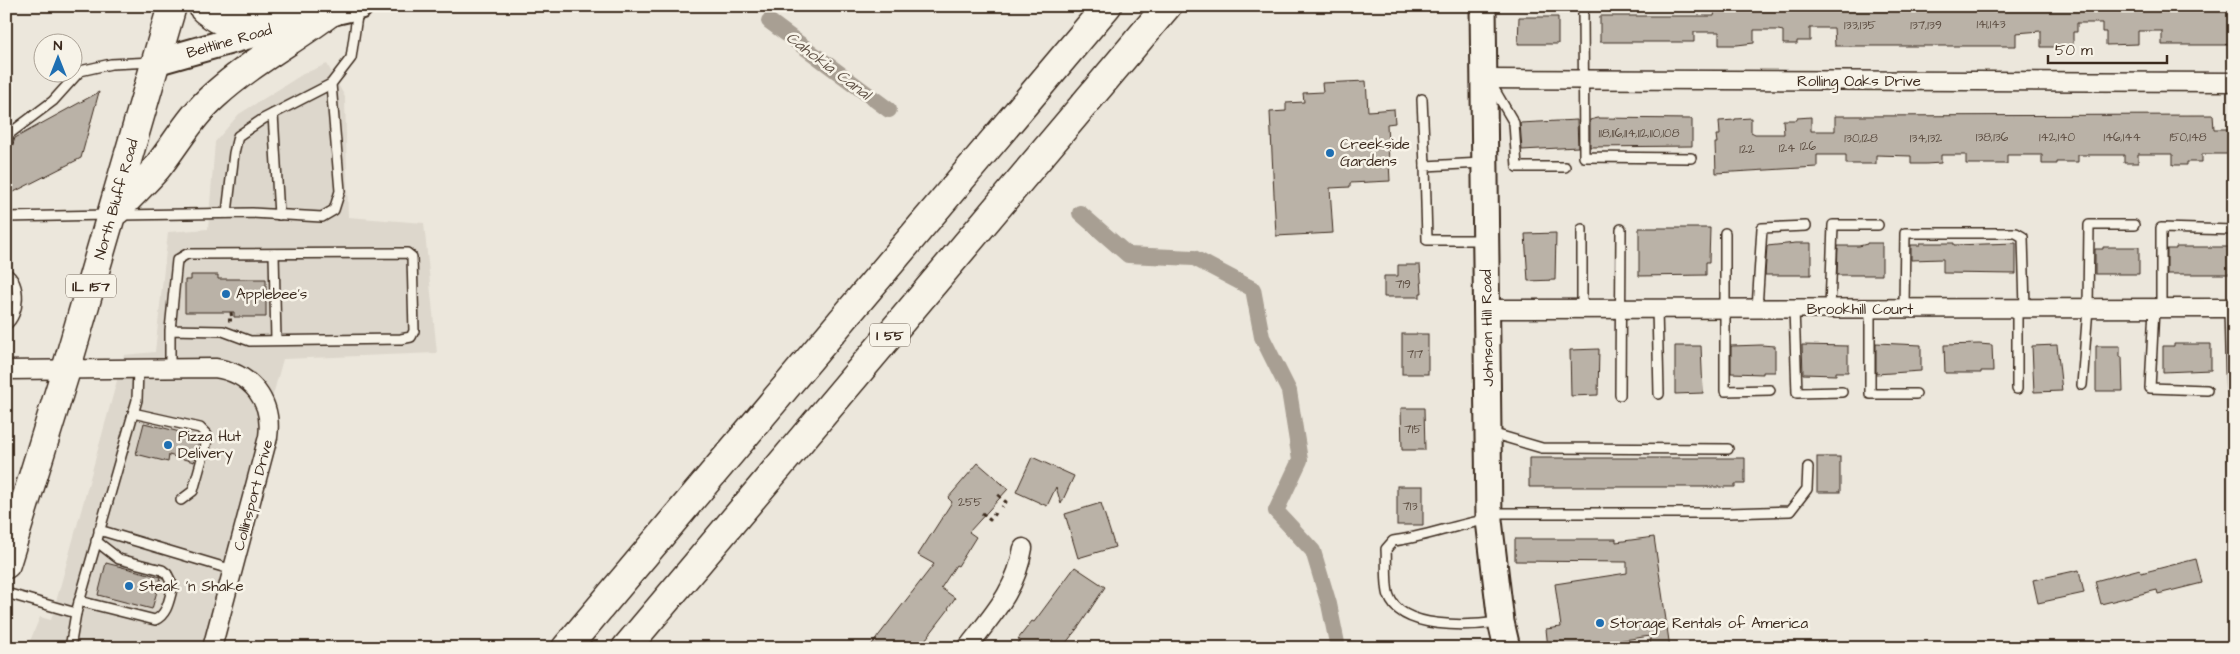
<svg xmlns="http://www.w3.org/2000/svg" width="2240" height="654" font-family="'Architects Daughter',sans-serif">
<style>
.built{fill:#ddd7cc}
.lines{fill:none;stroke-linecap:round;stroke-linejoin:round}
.canal{stroke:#a89f93;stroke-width:16}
.building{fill:#bab2a7;stroke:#3b2a1e}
.lane-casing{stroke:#3b2a1e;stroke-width:12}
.street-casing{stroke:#3b2a1e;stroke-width:21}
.secondary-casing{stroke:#3b2a1e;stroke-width:29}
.primary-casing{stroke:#3b2a1e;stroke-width:31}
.highway-casing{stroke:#3b2a1e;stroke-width:31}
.path{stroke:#3b2a1e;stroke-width:3;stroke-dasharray:4 4;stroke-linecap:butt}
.lane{stroke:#f7f3e8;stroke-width:9}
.street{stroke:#f7f3e8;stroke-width:18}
.secondary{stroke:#f7f3e8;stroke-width:25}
.primary{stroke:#f7f3e8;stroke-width:28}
.highway{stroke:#f7f3e8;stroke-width:28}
.poi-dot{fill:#1f6fb2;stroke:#f7f3e8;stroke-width:2}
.labels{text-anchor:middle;stroke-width:5;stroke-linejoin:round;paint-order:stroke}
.number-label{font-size:12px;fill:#5b4c40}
.shield{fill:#f7f3e8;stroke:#73665b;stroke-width:1}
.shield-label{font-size:14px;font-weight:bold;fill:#3b2a1e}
.street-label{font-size:15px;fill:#3b2a1e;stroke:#f7f3e8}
.poi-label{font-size:15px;fill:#3b2a1e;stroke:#f7f3e8;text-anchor:start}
.water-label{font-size:16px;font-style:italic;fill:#615347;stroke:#f7f3e8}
</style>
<rect width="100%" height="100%" fill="#ece7dc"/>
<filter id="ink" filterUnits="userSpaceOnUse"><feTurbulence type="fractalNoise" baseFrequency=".02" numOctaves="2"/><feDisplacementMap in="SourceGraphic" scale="10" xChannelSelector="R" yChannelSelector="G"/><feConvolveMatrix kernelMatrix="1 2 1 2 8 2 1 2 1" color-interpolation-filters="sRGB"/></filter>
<g filter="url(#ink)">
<path class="built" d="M327,64L345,97L348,217L424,223L437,353L283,359L203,648H27L40,617L51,620L124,355L155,352L168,232L208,229L215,142L239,114L303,74Z"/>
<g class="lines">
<g class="canal">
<path d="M769,21L889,110"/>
<path d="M1080,213L1128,255L1194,258L1253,289L1262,337L1289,391L1300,460L1276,511L1313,551L1329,604L1338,648"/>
</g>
</g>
<g class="building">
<path d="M1716,6H2234V45H2162V31H2138V44L2106,45V32H2102V23H2077V32H2073V46L2059,47H2041V31L2016,33V46H1835L1834,28H1810V41H1797V44H1783V31L1778,30H1754V43L1737,45H1719V32H1694V42H1600V16H1714Z"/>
<path d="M1519,17H1558V44H1518Z"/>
<path d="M1366,81L1368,111L1394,109L1395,123L1387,124L1390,181L1350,183V187L1330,188L1333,233L1276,236L1270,112L1286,111V103L1304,102L1303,93L1323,92L1322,83Z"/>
<path d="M99,92L81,158L6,196V166L15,138Z"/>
<path d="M2213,115L2214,129H2234V154H2202V162H2187V165H2173V154H2138V163H2124V155H2078V162H2057V164H2042V155H2007V164H1966V155H1941V163L1926,164H1911V156L1876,155V164H1846V155H1817V167L1716,173L1715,143H1717L1716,135H1720L1719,121L1735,120V119L1751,118V132L1755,134H1784L1783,120H1797V118L1811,117V131H1835V116Z"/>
<path d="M1598,118L1692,119V146L1590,147V120Z"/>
<path d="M1577,120L1578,147L1522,150L1520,123Z"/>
<path d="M1639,228H1710L1709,262H1706V275L1639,276Z"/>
<path d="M1556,233L1555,280L1528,281L1525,234Z"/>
<path d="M1796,243H1811V275H1765L1767,246Z"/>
<path d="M1867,243H1882V275H1837L1838,246H1859L1867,244Z"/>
<path d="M1920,243H1954V245L2016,243V274L1943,273V259L1911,260V245H1920Z"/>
<path d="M2103,247H2139V274H2095V249H2103Z"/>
<path d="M2176,247H2234V274H2167V249H2176Z"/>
<path d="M1398,265H1420L1422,293H1420V297H1384V276H1398Z"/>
<path d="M191,275H218V279H266V317H234V312H185V280H191Z"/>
<rect x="1402" y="334" width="26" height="40"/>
<path d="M1876,343L1921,345V371L1876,374Z"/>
<path d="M1979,344L1992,345L1993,371H1981V373H1945L1944,345Z"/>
<path d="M2174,344H2211V370L2163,372V346H2174Z"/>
<path d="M1761,345L1775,346V372H1763V374L1731,373V346Z"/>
<path d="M1802,345L1848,346V372H1836V375L1803,374Z"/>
<path d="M2057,345L2062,391L2034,392L2032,346Z"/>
<path d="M1675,346H1701L1703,393L1675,394Z"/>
<path d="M2096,346H2120V357H2122L2123,391H2096Z"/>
<path d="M1599,349L1598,395L1571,396L1570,350Z"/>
<path d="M1401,408H1424L1425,450H1402Z"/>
<path d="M144,423L200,437L194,462L169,455L168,462L136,454Z"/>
<path d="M1032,457L1074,476L1061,504L1056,487L1047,506L1016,492Z"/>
<rect x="1817" y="457" width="23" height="35"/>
<path d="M1529,458H1745V484H1735V487H1529Z"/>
<path d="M978,463L1008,489L969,532L976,537L958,566L956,565L941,588L955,598L948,608L949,609L919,648H869L934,564L918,555L952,502L948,498Z"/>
<rect x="1397" y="486" width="26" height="39"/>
<path d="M1101,503L1115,547L1078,558L1065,514Z"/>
<path d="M1654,537L1670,648H1651L1650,636L1571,648H1548L1546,629L1561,627L1555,584L1627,573V562L1515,561V539H1616V542Z"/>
<path d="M2196,559L2202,583L2158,594L2157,590L2101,604L2095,581L2140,569L2141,573Z"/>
<path d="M106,563L161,577L152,609L98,595Z"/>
<path d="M1075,567L1105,587L1080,625L1062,648H1014L1020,640L1018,639L1032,621L1034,622Z"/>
<path d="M2079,570L2084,593L2038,603L2033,580Z"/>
</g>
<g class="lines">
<defs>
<g id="lane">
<path d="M1587,6L1583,12L1584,157L1691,158"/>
<path d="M1490,82L1514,123L1517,167H1565"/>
<path d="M1422,99L1425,166"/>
<path d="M273,114L279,215"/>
<path d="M6,146L9,134L53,101L80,71L111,64L153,62"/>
<path d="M1482,163L1425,166L1427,240H1485"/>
<path d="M227,213L234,153L238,136L263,119L331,84"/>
<path d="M121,215L252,213L322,217L334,210L340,191L331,84L351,58L358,9"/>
<path d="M6,217L108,215"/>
<path d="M1582,229V309"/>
<path d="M1725,233V391L1770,390"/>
<path d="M274,254L276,340"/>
<path d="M6,273C22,282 20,315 6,325"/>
<path d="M1830,308L1833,225H1878"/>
<path d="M1870,308V394H1916"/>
<path d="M1904,308L1905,233H2016L2023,237L2025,308"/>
<path d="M2154,308L2150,388L2207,390"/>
<path d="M2161,308V228L2234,230"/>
<path d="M2229,308L2231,388H2234"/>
<path d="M1657,309L1659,394"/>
<path d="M1757,309L1762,228L1806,226"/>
<path d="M1794,309L1797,393L1842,392"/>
<path d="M170,330L223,331L250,341L401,339L411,337L414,331L412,257L407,253L187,254L177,260L170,330V368"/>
<path d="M2082,385L2088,308L2089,225H2134"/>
<path d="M2017,389V308"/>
<path d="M1620,395L1621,229"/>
<path d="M133,413L200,428L207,435V441L193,491L181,500"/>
<path d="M1491,433L1542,448L1728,449"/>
<path d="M1489,513H1728L1790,511L1807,489L1808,467"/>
<path d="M1486,520C1454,525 1425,537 1393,541L1386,549C1387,561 1385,586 1389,596C1401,630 1470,626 1499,622"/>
<path d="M99,530L233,570"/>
<path d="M6,593L76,613L137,400L138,369"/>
<path d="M79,601L155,620C168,614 169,599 173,586L167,574L162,570L119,559L96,541"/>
<path d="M70,648L76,613"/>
</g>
<g id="street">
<path d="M1484,79L2234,82"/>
<path d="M1486,309L2234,308"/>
<path d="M6,370L215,368C251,373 273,401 268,437L212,648"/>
<path d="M967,648C993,614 1016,591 1023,548"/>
</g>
<g id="secondary">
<path d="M1483,6L1489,520L1501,622L1507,648"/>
<path d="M156,62L329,13L360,6"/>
</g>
<g id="primary">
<path d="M203,6L204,9C209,13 217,20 224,21C257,25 306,2 334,11"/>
<path d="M117,210C129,196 144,183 156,169C176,144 191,116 215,95C250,63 292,41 329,13"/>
<path d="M6,564L66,370L172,6"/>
</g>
<g id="highway">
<path d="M566,648L1107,6"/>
<path d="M626,648L1167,6"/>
</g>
</defs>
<use href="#lane" class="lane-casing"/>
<use href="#street" class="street-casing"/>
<use href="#secondary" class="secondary-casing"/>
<use href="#primary" class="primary-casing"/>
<use href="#highway" class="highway-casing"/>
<g class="path">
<path d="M228,320H232L231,312"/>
<path d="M998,495L1006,502L1002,507"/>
<path d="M982,513L990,520L995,513"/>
</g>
<use href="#lane" class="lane"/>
<use href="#street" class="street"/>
<use href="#secondary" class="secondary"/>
<use href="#primary" class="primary"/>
<use href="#highway" class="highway"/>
</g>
</g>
<g class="poi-dot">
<circle cx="1330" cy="153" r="5"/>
<circle cx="226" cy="294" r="5"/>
<circle cx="168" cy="445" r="5"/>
<circle cx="129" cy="586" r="5"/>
<circle cx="1600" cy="623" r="5"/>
</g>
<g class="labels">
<g class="number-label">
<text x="1991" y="28">141,143</text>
<text x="1860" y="29">133,135</text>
<text x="1926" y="29">137,139</text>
<text x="1639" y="137">118,116,114,112,110,108</text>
<text x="1992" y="141">138,136</text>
<text x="2057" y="141">142,140</text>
<text x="2122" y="141">146,144</text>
<text x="2188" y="141">150,148</text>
<text x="1861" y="142">130,128</text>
<text x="1926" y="142">134,132</text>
<text x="1808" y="150">126</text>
<text x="1787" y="152">124</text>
<text x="1747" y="153">122</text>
<text x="1403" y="288">719</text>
<text x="1415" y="358">717</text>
<text x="1413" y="433">715</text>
<text x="970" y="506">255</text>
<text x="1410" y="510">713</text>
</g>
<g class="shield">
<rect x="66" y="274.5" width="50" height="23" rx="4"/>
<rect x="870" y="323.5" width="40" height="23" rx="4"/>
</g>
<g class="shield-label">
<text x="91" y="291">IL 157</text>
<text x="890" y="340">I 55</text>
</g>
<g class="street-label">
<text transform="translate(229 41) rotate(-16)" y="5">Beltline Road</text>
<text x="1859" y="86">Rolling Oaks Drive</text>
<text transform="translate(116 199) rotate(-74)" y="5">North Bluff Road</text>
<text x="1860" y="314">Brookhill Court</text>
<text transform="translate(1487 328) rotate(-91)" y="5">Johnson Hill Road</text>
<text transform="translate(253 495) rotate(-75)" y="5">Collinsport Drive</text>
</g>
<g class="poi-label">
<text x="1340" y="149">Creekside<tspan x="1340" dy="17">Gardens</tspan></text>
<text x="236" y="299">Applebee's</text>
<text x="178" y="441">Pizza Hut<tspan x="178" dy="17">Delivery</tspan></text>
<text x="139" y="591">Steak 'n Shake</text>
<text x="1610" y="628">Storage Rentals of America</text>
</g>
<g class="water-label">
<text transform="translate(829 65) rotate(37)" y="6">Cahokia Canal</text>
</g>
</g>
<rect width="2240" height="654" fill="none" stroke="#f7f3e8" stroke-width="25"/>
<rect x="12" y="12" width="2215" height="629" fill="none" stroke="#3b2a1e" stroke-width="2" filter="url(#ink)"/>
<g transform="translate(58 58)"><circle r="24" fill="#f7f3e8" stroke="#aca397"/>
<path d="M0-4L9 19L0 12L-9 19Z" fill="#1f6fb2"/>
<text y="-8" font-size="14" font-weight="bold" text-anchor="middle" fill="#3b2a1e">N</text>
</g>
<path d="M2048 55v8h119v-8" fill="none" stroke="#3b2a1e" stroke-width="2.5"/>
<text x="2055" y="55" font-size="15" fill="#3b2a1e" stroke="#f7f3e8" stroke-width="4" paint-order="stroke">50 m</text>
</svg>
